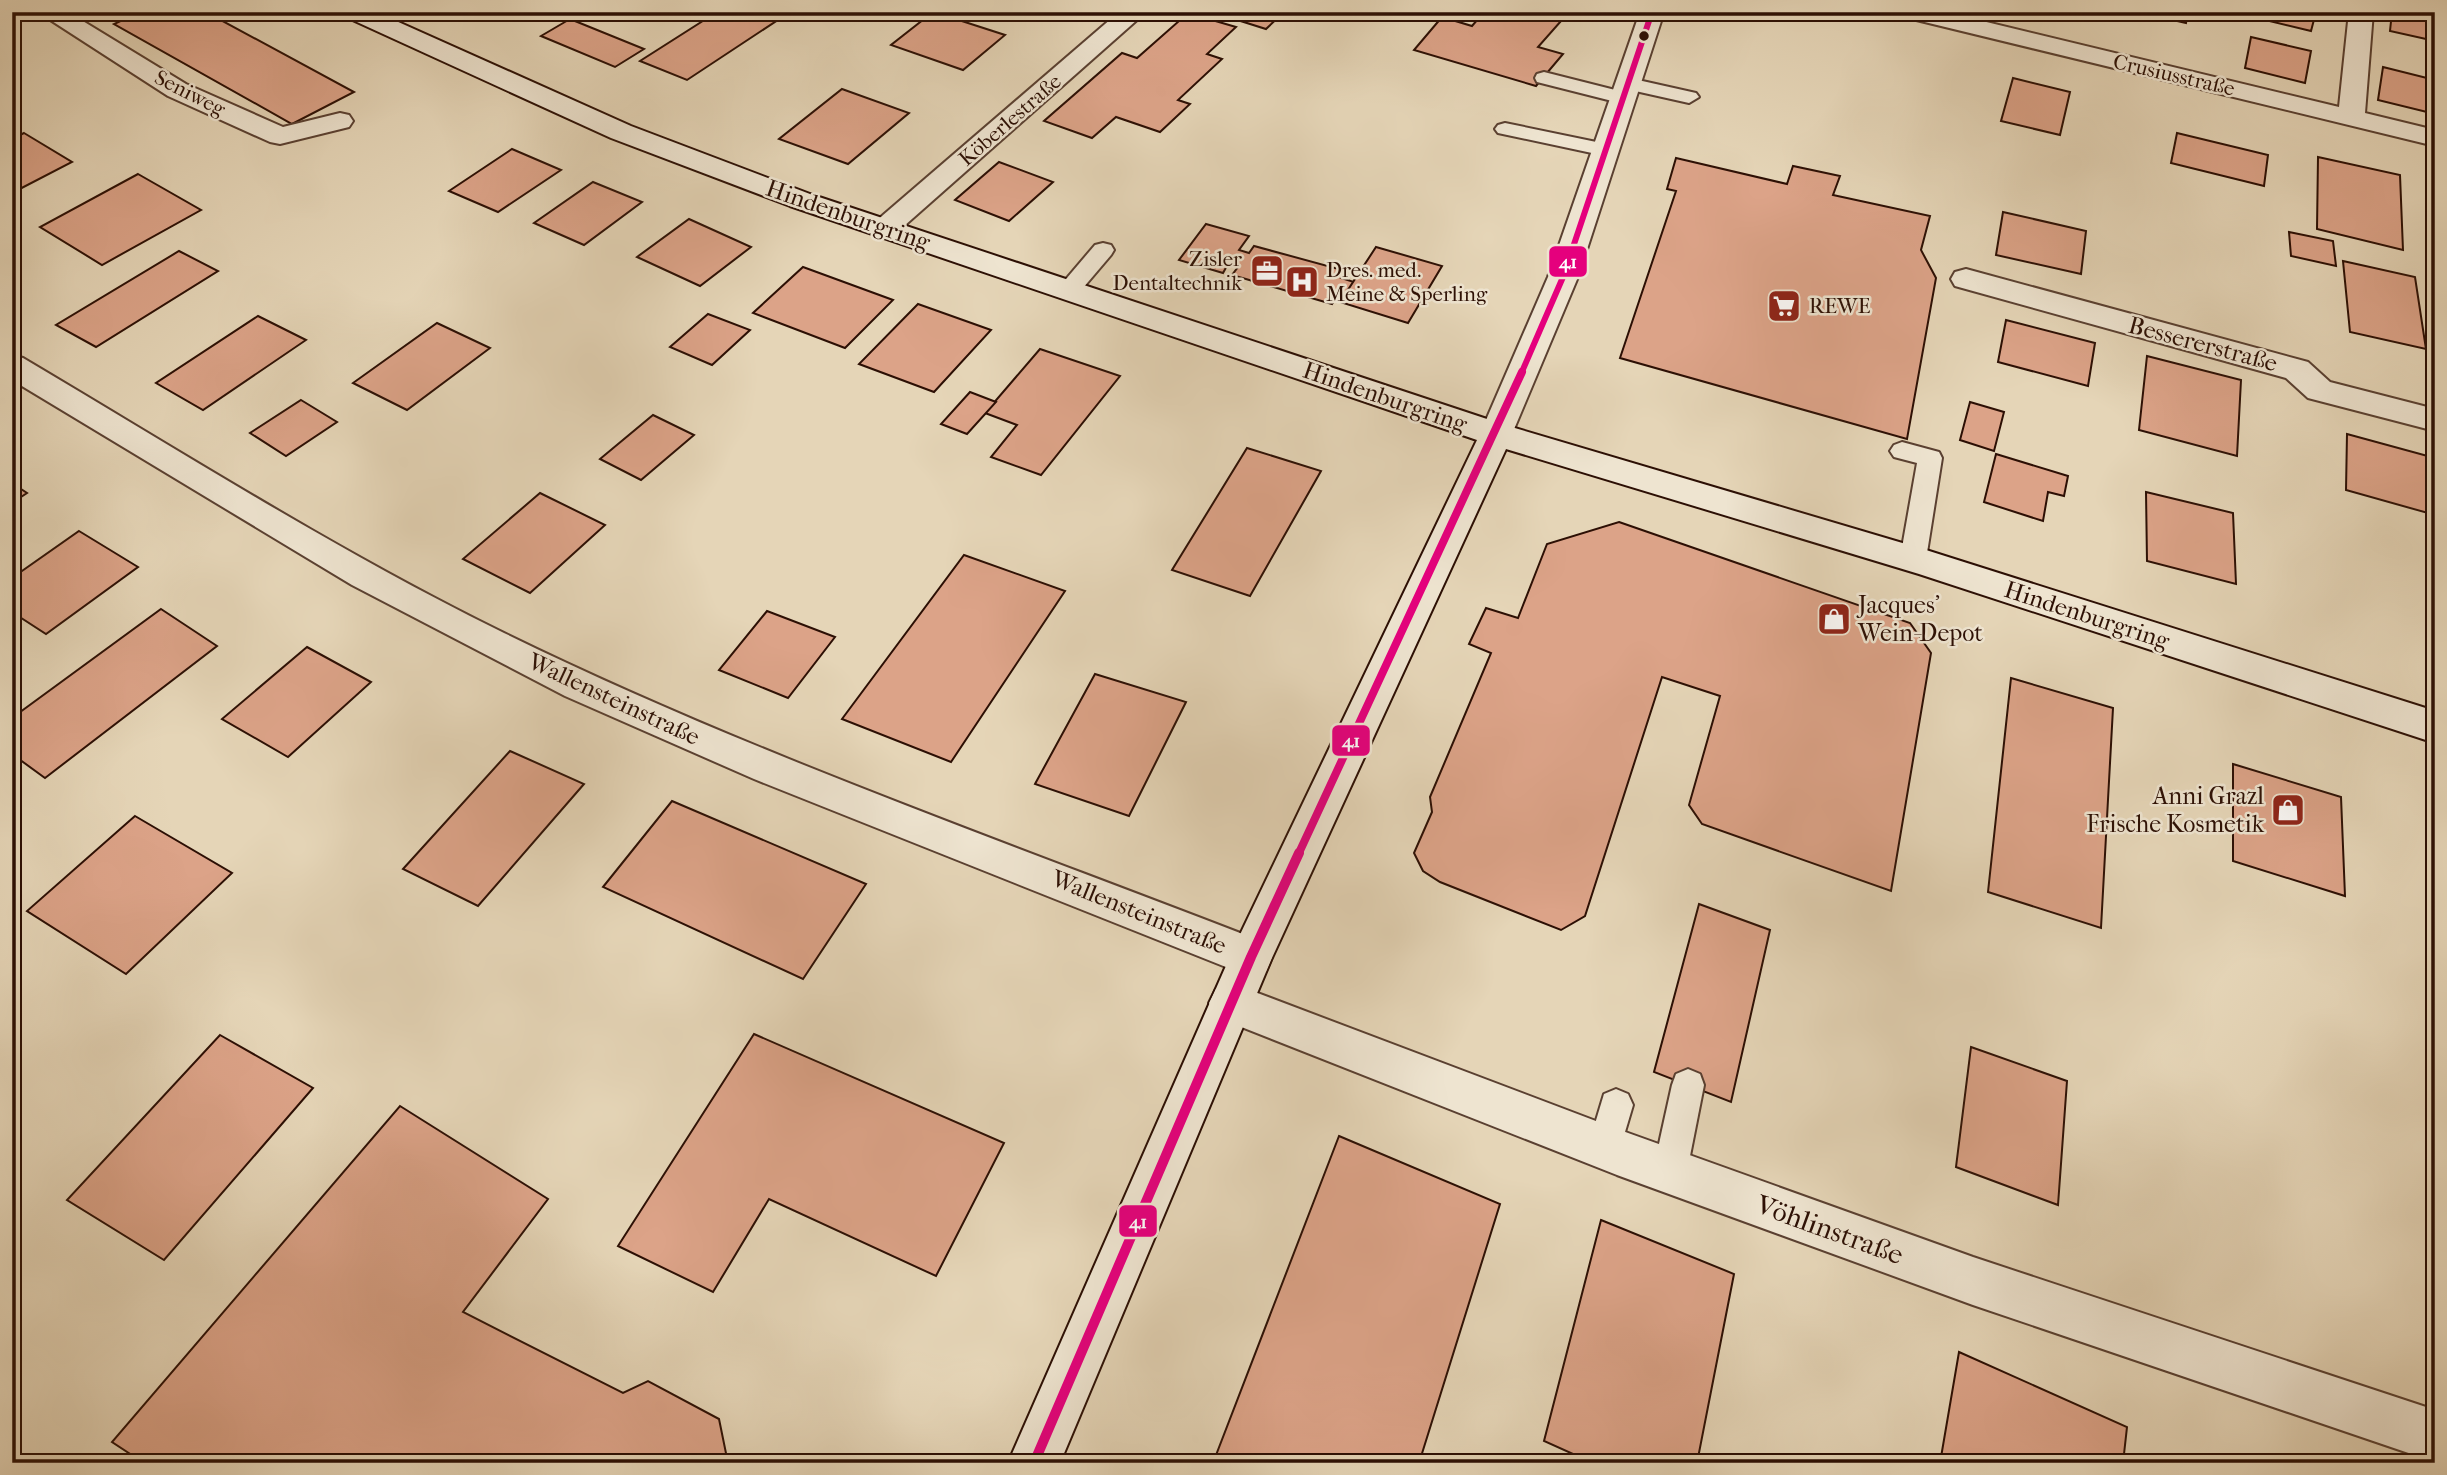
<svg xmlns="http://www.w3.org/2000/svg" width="2447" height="1475" font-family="'IM FELL French Canon',serif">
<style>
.building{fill:#dca388;stroke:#2c0f04;stroke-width:2}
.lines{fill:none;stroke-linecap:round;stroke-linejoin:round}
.service-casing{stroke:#5a4031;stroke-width:4}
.minor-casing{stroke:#5a4031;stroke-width:4}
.secondary-casing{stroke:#2c0f04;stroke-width:4}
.service{fill:#eee4d0;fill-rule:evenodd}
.minor{fill:#eee4d0;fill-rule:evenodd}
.secondary{fill:#eee4d0;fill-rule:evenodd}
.bus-1-far2-casing{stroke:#eee4d0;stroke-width:10}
.bus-1-far1-casing{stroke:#eee4d0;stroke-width:13}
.bus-1-casing{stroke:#eee4d0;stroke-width:16}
.bus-1-far2{stroke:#e5007d;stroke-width:6}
.bus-1-far1{stroke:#e5007d;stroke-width:8}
.bus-1{stroke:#e5007d;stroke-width:10}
.bus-dot{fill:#2c0f04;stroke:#eee4d0;stroke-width:2.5}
.labels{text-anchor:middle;stroke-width:5;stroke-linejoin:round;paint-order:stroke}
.far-street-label{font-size:21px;fill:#2c0f04;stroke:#eee4d0}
.far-poi-label{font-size:21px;fill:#2c0f04;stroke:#eee4d0;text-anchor:start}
.street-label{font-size:24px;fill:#2c0f04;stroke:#eee4d0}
.poi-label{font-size:24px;fill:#2c0f04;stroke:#eee4d0;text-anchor:start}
.near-street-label{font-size:28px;fill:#2c0f04;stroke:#eee4d0}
.line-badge{stroke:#eee4d0;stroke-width:2.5}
.badge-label{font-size:19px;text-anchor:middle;font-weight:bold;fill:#fff}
</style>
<rect width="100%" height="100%" fill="#e5d5b7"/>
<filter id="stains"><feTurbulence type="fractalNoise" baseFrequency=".00286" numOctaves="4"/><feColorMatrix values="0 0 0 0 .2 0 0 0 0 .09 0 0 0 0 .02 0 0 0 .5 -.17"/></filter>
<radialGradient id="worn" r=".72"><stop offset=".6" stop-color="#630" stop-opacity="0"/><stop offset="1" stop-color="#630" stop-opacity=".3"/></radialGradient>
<g class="building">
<path d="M140,12H206L354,92L292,124L114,24Z"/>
<path d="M520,12H552L538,20Z"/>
<path d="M717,12H790L687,80L640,61Z"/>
<path d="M933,12H934L1005,35L963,70L891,45Z"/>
<path d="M1212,12H1284L1266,29Z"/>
<path d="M1484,12H1569L1538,47L1563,54L1536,86L1414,50L1442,17L1472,26Z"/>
<path d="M2138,12H2188L2186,23Z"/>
<path d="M2255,12H2316L2311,31L2253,17Z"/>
<path d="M2392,12H2435V41L2390,31Z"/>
<path d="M1188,13L1236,27L1207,54L1222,59L1178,100L1190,104L1160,132L1116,117L1092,138L1044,121L1122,53L1137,58Z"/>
<path d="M570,19L644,49L615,67L541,36Z"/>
<path d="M2251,37L2311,51L2305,83L2245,68Z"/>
<path d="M2383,67L2435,80V114L2378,100Z"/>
<path d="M2013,78L2070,92L2060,135L2001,121Z"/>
<path d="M842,89L909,113L848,164L779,139Z"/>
<path d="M24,133L72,162L12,193V139Z"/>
<path d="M2177,133L2268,155L2264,186L2171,163Z"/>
<path d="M512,149L561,170L498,212L449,191Z"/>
<path d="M2318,157L2400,175L2403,250L2317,229Z"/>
<path d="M1676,158L1787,184L1793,166L1840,176L1833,195L1930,216L1921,250L1936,278L1907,439L1620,358L1676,191L1667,189Z"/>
<path d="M999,162L1053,182L1009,221L955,200Z"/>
<path d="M138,174L201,210L102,265L40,227Z"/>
<path d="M593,182L642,202L584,245L534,223Z"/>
<path d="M2003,212L2086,231L2081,274L1996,255Z"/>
<path d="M689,219L751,247L700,286L637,257Z"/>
<path d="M1206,224L1249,236L1239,250L1249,253L1254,246L1346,271L1341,278L1354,282L1346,294L1340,292L1332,304L1232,275L1238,267L1228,264L1223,273L1179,260Z"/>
<path d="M2289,232L2333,241L2336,266L2291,256Z"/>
<path d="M1376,247L1442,266L1408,323L1340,302Z"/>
<path d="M179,251L218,271L96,347L56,325Z"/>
<path d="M2343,261L2415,277L2426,349L2350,332Z"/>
<path d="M803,267L893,300L845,348L753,313Z"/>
<path d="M918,304L991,330L934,392L859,364Z"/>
<path d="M708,314L750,330L712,365L670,347Z"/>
<path d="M258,316L306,340L203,410L156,383Z"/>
<path d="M2006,320L2095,343L2088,386L1998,362Z"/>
<path d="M437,323L490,348L407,410L353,383Z"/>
<path d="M1040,349L1120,376L1041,475L991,457L1017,425L985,413Z"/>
<path d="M2147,356L2241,380L2237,456L2139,430Z"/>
<path d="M970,392L996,402L967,434L941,424Z"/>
<path d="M301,400L337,422L286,456L250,433Z"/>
<path d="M1970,402L2004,412L1994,451L1960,440Z"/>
<path d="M653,415L694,435L641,480L600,459Z"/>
<path d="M2347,434L2435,458V515L2346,490Z"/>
<path d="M1247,448L1321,471L1250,596L1172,570Z"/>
<path d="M1996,454L2068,476L2064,496L2048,492L2043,521L1984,502Z"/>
<path d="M12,483L27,493L12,503Z"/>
<path d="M2146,492L2233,513L2236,584L2147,561Z"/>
<path d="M540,493L605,525L530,593L463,559Z"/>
<path d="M1619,522L1910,623L1931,653L1891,891L1702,824L1689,805L1720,696L1662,677L1585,916L1561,930L1440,882L1423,871L1414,853L1432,812L1430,797L1491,653L1469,644L1486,608L1518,618L1547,544Z"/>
<path d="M79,531L138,567L46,634L12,612V578Z"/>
<path d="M964,555L1065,591L951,762L842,719Z"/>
<path d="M161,609L217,646L45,778L12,754V718Z"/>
<path d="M767,611L835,637L788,698L719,670Z"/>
<path d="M307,647L371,682L288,757L222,719Z"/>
<path d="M1095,674L1186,702L1129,816L1035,784Z"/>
<path d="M2011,678L2113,708L2101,928L1988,892Z"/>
<path d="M510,751L584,784L478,906L403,869Z"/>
<path d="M2233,764L2341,797L2345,896L2233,861Z"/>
<path d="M672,801L866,884L803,979L603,887Z"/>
<path d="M135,816L232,873L126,974L27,911Z"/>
<path d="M1699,904L1770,930L1731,1102L1654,1072Z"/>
<path d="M754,1034L1004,1143L936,1276L769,1199L713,1292L618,1246Z"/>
<path d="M220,1035L313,1088L164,1260L67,1200Z"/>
<path d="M1971,1047L2067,1081L2058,1205L1956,1167Z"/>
<path d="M400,1106L548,1199L463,1312L623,1393L648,1381L719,1419L728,1463H144L112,1442Z"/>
<path d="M1339,1136L1500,1204L1419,1463H1213Z"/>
<path d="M1601,1220L1734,1274L1697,1463H1593L1544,1441Z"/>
<path d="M1959,1352L2127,1427L2123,1463H1940Z"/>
</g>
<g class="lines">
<defs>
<g id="service">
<path d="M1544,72L1631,94L1634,98L1624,104L1537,82L1535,78L1537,74Z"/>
<path d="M1629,78L1696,93L1699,97L1689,103L1622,88L1620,84L1622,80Z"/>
<path d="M1505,123L1606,144L1616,150L1606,156L1498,133L1495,129L1498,125Z"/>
<path d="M1103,243L1111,245L1114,250L1111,255L1077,295H1061L1058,290L1061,285L1095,245Z"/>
<path d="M1902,442L1939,452L1942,458L1926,559L1922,566L1913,569L1904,566L1900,559L1917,463L1894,457L1890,451L1894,445Z"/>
<path d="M1688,1069L1700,1074L1704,1085L1687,1171L1682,1183L1670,1188L1658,1183L1653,1171L1672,1085L1676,1074Z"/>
<path d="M1616,1089L1628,1094L1633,1105L1617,1159L1605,1164L1593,1159L1588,1147L1604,1094Z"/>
</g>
<g id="minor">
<path d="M38,12H68L186,84L283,127L340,113L349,115L353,121L349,127L280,144L270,142L168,96Z"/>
<path d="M1119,12H1146L895,234L885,237L875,234L871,228L875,222Z"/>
<path d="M1640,12H1664L1578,277L1512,434L1508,442L1496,446L1484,442L1480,434L1548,277Z"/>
<path d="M1901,12H1945L2339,107L2349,12H2373L2365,113L2435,130V146L1904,17Z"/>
<path d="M1966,269L2308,362L2330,382L2435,409V431L2308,398L2286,378L1955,286L1951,279L1955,272Z"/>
<path d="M12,355L23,358C180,451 334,549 498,630C746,752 1009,843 1266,943L1272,957L1266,971L1251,977L754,779L565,696L352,585L12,380Z"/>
<path d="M1231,983L1617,1129L1973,1257L2435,1410V1462L1973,1305L1617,1175L1216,1017L1209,1003L1216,989Z"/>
</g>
<path id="secondary" d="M343,12H376L631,126L810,194L1508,426L1926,550L2435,711V743L1919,574L1506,449L1271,960L1060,1463H1008L1236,943L1477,440L790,206L611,138L346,17Z"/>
</defs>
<use href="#service" class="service-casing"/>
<use href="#minor" class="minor-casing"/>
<use href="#secondary" class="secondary-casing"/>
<use href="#service" class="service"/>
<use href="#minor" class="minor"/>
<use href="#secondary" class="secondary"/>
<defs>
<path id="bus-1-far2" d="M1521,374L1563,277L1652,12"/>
<path id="bus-1-far1" d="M1298,855L1522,372"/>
<path id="bus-1" d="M1034,1463L1251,957L1299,853"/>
</defs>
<use href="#bus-1-far2" class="bus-1-far2-casing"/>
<use href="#bus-1-far1" class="bus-1-far1-casing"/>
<use href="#bus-1" class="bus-1-casing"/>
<use href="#bus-1-far2" class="bus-1-far2"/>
<use href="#bus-1-far1" class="bus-1-far1"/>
<use href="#bus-1" class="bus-1"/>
</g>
<defs>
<symbol id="office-square" viewBox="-11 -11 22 22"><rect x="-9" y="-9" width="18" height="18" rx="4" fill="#8f2418" stroke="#eee4d0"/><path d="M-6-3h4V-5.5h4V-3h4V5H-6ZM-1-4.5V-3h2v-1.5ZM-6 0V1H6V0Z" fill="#fff"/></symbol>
<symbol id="hospital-square" viewBox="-11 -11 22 22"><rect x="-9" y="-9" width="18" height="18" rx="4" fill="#8f2418" stroke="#eee4d0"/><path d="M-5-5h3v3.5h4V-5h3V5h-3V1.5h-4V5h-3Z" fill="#fff"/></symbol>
<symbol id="supermarket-square" viewBox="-11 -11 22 22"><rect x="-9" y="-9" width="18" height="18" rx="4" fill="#8f2418" stroke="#eee4d0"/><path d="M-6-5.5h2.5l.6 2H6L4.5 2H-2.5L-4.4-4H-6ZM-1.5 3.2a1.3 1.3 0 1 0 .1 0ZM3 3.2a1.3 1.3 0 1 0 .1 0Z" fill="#fff"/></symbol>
<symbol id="shop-square" viewBox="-11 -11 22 22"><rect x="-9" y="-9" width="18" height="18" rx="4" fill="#8f2418" stroke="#eee4d0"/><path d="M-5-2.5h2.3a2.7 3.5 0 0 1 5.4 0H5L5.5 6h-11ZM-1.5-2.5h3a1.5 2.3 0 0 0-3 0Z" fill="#fff"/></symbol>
</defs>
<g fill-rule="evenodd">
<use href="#office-square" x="1248" y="252" width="38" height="38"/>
<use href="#hospital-square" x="1283" y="263" width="38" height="38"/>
<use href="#supermarket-square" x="1765" y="287" width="38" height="38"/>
<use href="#shop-square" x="1815" y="600" width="38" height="38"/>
<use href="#shop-square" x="2269" y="791" width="38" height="38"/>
</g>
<circle class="bus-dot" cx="1644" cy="36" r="6"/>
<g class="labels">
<g class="far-street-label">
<text transform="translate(2174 75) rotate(13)" y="7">Crusiusstraße</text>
<text transform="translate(190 93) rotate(27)" y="7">Seniweg</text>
<text transform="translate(1010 120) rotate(-41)" y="7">Köberlestraße</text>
</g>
<g class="far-poi-label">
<text x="1242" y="266" text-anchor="end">Zisler<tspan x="1242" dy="24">Dentaltechnik</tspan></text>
<text x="1326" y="277">Dres. med.<tspan x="1326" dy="24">Meine &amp; Sperling</tspan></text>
<text x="1809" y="313">REWE</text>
</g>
<g class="street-label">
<text transform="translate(848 215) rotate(19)" y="8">Hindenburgring</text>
<text transform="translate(2203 344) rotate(15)" y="8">Bessererstraße</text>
<text transform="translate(1385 397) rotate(19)" y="8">Hindenburgring</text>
<text transform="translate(2087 615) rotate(18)" y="8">Hindenburgring</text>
<text transform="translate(614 699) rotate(25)" y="8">Wallensteinstraße</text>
<text transform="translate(1139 912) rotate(22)" y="8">Wallensteinstraße</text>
</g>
<g class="poi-label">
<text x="1858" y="613">Jacques’<tspan x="1858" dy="28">Wein-Depot</tspan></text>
<text x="2264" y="804" text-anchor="end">Anni Grazl<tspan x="2264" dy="28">Frische Kosmetik</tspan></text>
</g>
<g class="near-street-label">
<text transform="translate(1830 1229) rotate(20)" y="10">Vöhlinstraße</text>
</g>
</g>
<g class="line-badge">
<rect x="1548" y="245" width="40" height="33" rx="7" fill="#e5007d"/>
<rect x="1331" y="724" width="40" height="33" rx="7" fill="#e5007d"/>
<rect x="1118" y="1204" width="40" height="34" rx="7" fill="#e5007d"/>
</g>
<g class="badge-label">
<text x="1568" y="268">41</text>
<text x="1351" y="747">41</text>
<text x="1138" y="1228">41</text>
</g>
<rect width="2447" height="1475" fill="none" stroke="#e5d5b7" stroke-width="42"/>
<rect x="14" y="14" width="2419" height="1447" fill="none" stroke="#2c0f04" stroke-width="3.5"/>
<rect x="21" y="21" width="2405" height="1433" fill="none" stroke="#2c0f04" stroke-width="2"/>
<rect width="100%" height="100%" filter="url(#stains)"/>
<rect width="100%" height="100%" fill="url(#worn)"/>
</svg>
